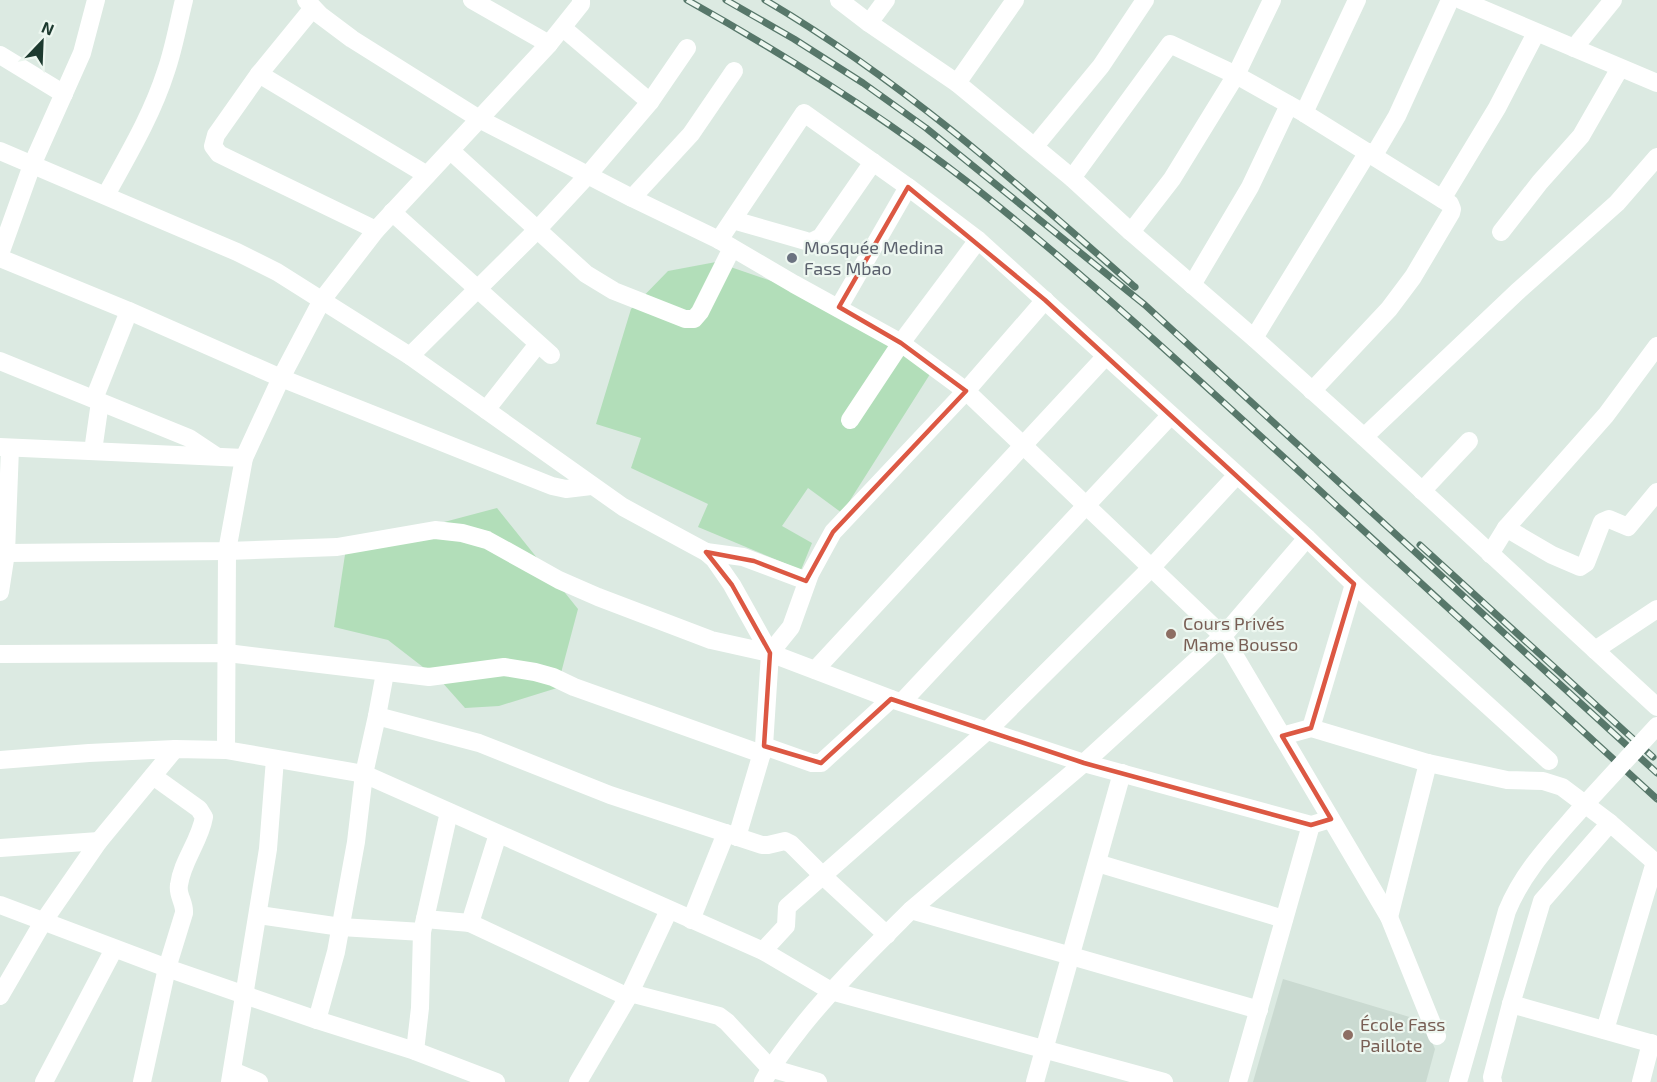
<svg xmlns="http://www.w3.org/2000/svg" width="1657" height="1082" font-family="'Exo 2',sans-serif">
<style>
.built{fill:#cadad1}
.green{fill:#b2deb9}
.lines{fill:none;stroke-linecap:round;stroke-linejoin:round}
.minor{stroke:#fff;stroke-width:18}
.rail-casing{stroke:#57776a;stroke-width:7}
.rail{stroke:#edf7f0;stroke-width:4.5;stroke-dasharray:14;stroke-linecap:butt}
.minor-bridge{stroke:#fff;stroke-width:18}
.marked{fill:none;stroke:#dc5843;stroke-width:4.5;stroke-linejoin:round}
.worship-dot{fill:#6b7280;stroke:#edf7f0;stroke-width:2}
.education-dot{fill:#8d6e63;stroke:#edf7f0;stroke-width:2}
.labels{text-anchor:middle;stroke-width:4.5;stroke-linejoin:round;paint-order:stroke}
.worship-label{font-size:18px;fill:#5b616d;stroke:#edf7f0;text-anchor:start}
.education-label{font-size:18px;fill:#785e54;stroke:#edf7f0;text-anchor:start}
</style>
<rect width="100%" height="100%" fill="#dceae2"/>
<path class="built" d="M1283,979L1423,1021L1435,1049L1426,1082H1253Z"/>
<g class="green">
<path d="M716,262L777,283L816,303L932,371L842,513L808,488L782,526L812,543L801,570L698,527L708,504L631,468L641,438L596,424L631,309L668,271Z"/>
<path d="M497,508L578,609L557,688L499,706L465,708L441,681L388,640L334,627L346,548Z"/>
</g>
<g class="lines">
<g class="minor">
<path d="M306,0L320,15L352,39L481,120L632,198L719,240L794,284L901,343L966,391L1223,636L1389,917L1437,1036"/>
<path d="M472,0L549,44"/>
<path d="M839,0L869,23L957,83L1072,178L1131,232L1254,338L1364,437L1657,707"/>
<path d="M1461,0L1657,83"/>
<path d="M313,8L259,74L216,135L213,146L219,154L376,230"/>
<path d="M869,23L886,0"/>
<path d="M563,28L650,102"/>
<path d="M1574,48L1613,0"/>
<path d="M0,55L64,94"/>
<path d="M259,74L427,175"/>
<path d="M957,83L1015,0"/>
<path d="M1304,113L1357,0"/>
<path d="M1035,146L1101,66L1145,0"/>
<path d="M0,151L237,252L277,272L410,356L623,507L706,552L714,559L732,585L770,653L764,746L737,837"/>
<path d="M451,151L586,274L614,291L685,319H694L700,312L732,248"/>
<path d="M1374,155L1397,116L1450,0"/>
<path d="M1072,178L1170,44L1236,75L1304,113L1450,204L1452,209L1451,213L1413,277L1389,309L1312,391"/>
<path d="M106,195C128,155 152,115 166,71C174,48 178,24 184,0"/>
<path d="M632,198L691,134L734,71"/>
<path d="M1442,199L1497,108L1536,33"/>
<path d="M392,212L551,355"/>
<path d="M733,220L806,241L811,242L821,237L873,162"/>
<path d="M1131,232L1172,179L1236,75L1272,0"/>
<path d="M1501,232L1540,182L1581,136L1620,68"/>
<path d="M719,240L804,113L908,187L978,240L1307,538L1354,584L1549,761"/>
<path d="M0,254L32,165L82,53L96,0"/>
<path d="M0,258L129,311L281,378L552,486L566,489L591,486"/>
<path d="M1192,285L1250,187L1289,105"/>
<path d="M839,307L908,187"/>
<path d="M1254,338L1368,152"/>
<path d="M410,356L537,230L587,176L650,102L687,48"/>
<path d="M0,361L189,438L216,456"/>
<path d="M94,399L129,311"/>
<path d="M486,410L538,344"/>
<path d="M850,420L901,343L978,240"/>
<path d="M1364,437L1517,292L1617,203L1657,157"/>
<path d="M0,447L244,458"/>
<path d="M93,451L100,402"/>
<path d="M1422,491L1469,441"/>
<path d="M1506,528L1552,555L1580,567L1586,563L1602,522L1609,519L1628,527L1657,492"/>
<path d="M706,552L743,557L807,581"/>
<path d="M6,553L227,551L337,547L435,530L462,533L487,540L559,580L598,597L711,640L770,653L891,699L1084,763L1311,825L1331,819"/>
<path d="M1490,554L1506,528L1606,415L1657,346"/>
<path d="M0,592L6,553L10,448"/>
<path d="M1595,650L1657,609"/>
<path d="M770,653L791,627L810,574L833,532L966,391L1045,300"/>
<path d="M0,654L227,653L429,677L504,667L535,672L553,677L574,687L762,754"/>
<path d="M815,670L1105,357"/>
<path d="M902,702L1170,416"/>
<path d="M377,716L385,673"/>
<path d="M1311,728L1354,584"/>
<path d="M1282,736L1311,728L1428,763L1507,780L1543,781L1562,787L1610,823L1657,864"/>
<path d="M764,746L812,763H821L891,699"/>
<path d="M226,750L227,551L244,458L281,378L322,300L376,230L549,44L581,4V0"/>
<path d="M0,760L89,753L175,749L226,750L364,774L377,716L479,743L610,795L762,845H768L785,841L791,844L823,876L887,935"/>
<path d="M498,834L470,923L628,997"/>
<path d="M0,848L99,841"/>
<path d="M1097,863L1284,919"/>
<path d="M0,905L167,968L317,1020L415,1051L496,1082"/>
<path d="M911,910L1259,1010"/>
<path d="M259,915L341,927L422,932L420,1008L415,1051"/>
<path d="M1389,917L1428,763"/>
<path d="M425,919L470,923"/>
<path d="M691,920L726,833"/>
<path d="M422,932L449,812"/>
<path d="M763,951L786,926L787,907L987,731L1151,568L1236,476"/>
<path d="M630,993L719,1016L727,1022L770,1068L818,1082"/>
<path d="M0,996L43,922L99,841L175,749"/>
<path d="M1511,1004L1657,1045"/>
<path d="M317,1020L336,952L356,842L364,774L763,951L831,991L1164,1082"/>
<path d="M1605,1030L1655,862"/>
<path d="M233,1071L259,1082"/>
<path d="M44,1082L114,949"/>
<path d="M142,1082L167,968L184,913C185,903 177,895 179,885C182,861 200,841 204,817L199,809L153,776"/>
<path d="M230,1082L268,849L275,759"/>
<path d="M578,1082L628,997L669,910"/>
<path d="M763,1082C774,1061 789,1043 803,1025C836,984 874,947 911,910L1084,763L1223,636L1307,538"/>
<path d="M1035,1082L1122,773"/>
<path d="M1238,1082L1311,825"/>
<path d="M1458,1082L1507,911C1523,872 1550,844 1578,812"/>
<path d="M1493,1082L1492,1077L1511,1004L1542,901L1610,823"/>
<path d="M1641,1082L1651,1043"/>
</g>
<defs>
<g id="rail">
<path d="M687,0C796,61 901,127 998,206C1103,291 1202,383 1302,474C1420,583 1539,691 1657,799"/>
<path d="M726,0L794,39L863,83L926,128L1145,305L1657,773"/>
<path d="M765,0C900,79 1018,184 1135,287"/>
<path d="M1420,545L1653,757"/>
</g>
</defs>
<use href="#rail" class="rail-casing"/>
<use href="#rail" class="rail"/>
<path class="minor-bridge" d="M1578,812L1657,726"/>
</g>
<path class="marked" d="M908,187L1045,300L1354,584L1311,728L1282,736L1331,819L1311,825L1084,763L891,699L821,763L764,746L770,653L732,585L706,552L754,561L806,581L833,532L966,391L901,343L839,307Z"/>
<circle class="worship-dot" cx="792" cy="258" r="6"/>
<g class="education-dot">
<circle cx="1171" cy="634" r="6"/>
<circle cx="1348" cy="1035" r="6"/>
</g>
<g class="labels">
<g class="worship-label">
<text x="804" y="254">Mosquée Medina<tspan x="804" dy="21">Fass Mbao</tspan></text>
</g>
<g class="education-label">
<text x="1183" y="630">Cours Privés<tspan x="1183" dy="21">Mame Bousso</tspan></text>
<text x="1360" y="1031">École Fass<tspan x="1360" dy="21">Paillote</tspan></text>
</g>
</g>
<g transform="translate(42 42) rotate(23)" stroke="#edf7f0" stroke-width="4.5" paint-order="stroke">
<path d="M0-4.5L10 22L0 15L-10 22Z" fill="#1d3a2f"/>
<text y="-9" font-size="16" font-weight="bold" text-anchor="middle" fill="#1d3a2f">N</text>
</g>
</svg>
